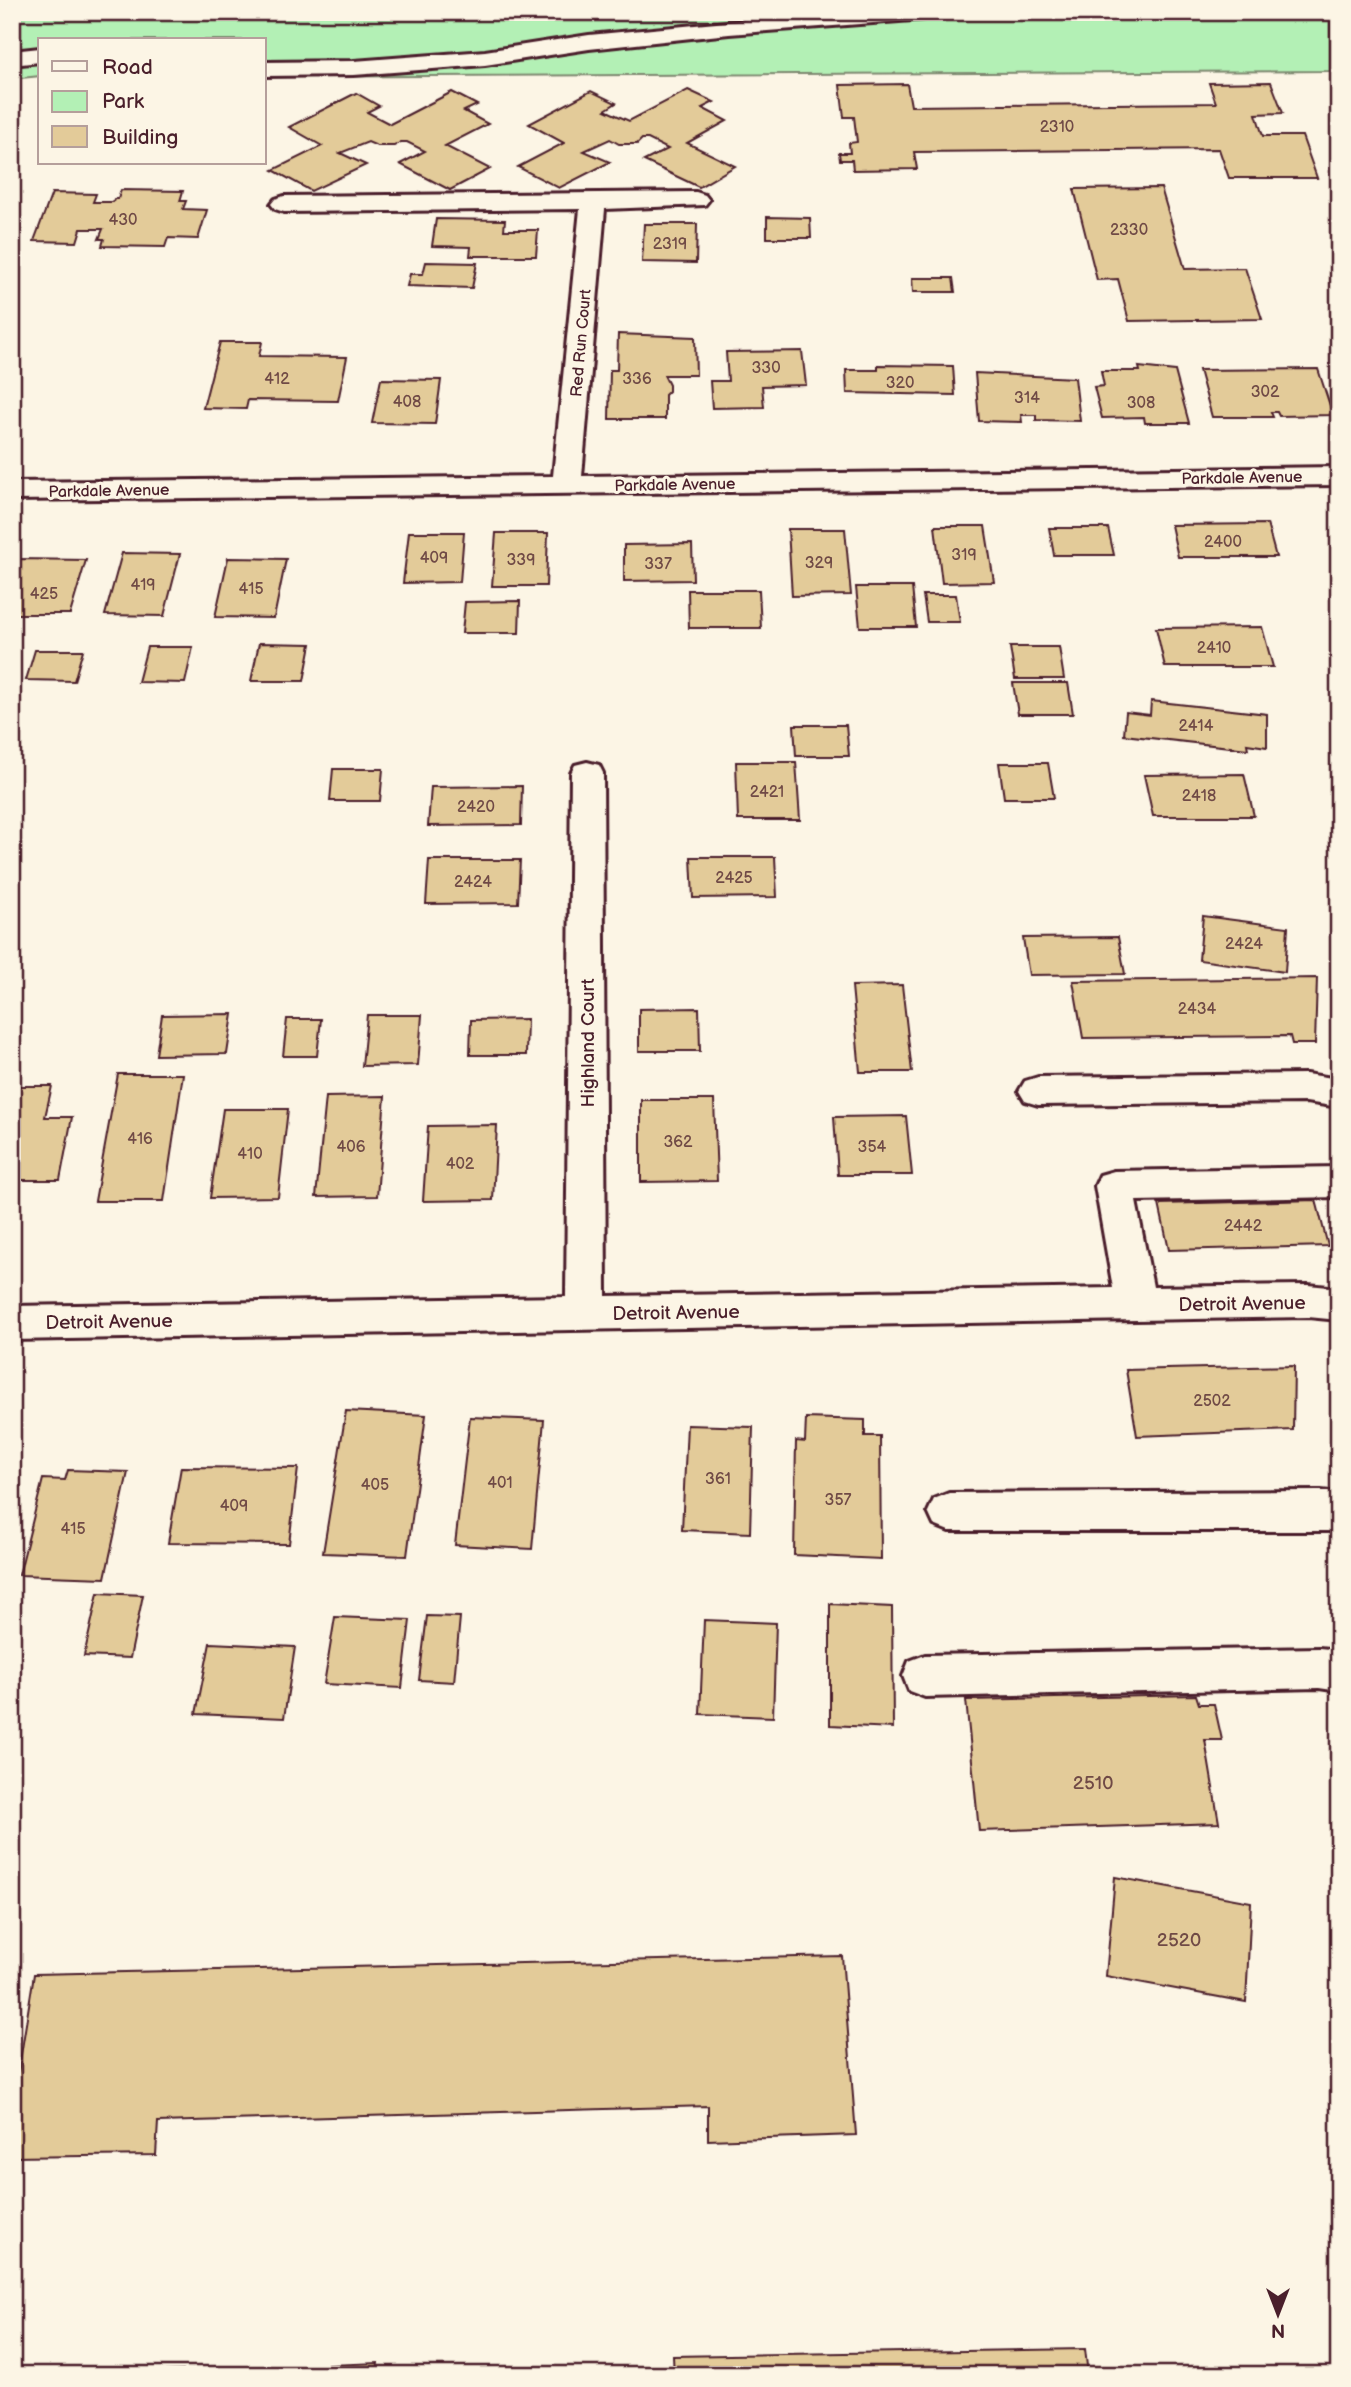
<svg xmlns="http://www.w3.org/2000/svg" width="1351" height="2387" font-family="'Balsamiq Sans',sans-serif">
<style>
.green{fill:#b3f0b5;stroke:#7e8870;stroke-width:2}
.building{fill:#e3cb99;stroke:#4a1f2b;stroke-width:2}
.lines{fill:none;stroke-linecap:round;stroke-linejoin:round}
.minor-casing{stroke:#4a1f2b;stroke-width:6}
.minor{fill:#fcf5e5;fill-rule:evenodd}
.labels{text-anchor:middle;stroke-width:6;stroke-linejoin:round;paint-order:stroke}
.number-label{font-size:16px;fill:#704a46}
.far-street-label{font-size:16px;fill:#4a1f2b;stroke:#fcf5e5}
.street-label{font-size:19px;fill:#4a1f2b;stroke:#fcf5e5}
.near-number-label{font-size:19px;fill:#704a46}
</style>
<rect width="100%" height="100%" fill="#fcf5e5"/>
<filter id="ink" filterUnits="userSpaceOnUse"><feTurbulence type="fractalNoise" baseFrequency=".0143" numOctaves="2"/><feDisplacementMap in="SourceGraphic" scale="14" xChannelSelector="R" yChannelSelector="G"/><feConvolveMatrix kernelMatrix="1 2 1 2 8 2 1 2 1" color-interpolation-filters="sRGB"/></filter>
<g filter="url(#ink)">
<path class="green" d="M12,12H1330V71L264,77V40H40V76L12,79Z"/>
<g class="building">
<path d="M1271,82L1283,113L1256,114L1263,136H1302L1317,178H1229L1219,149L914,152L917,169L853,170L852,160H840L839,153H850L849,143L857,142L854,117H844L840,85L907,84L911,106L1216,103L1209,83Z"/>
<path d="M688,90L714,102L702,108L727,121L687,143L735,166L699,187L644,161L668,149L648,139H642L637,144H619L610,139L584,151L610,162L559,188L518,167L564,143L529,124L591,91L616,103L605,110L629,121Z"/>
<path d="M452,92L477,105L464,111L488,124L445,146L490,169L450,190L400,164L425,151L407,142H401L394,146H377L368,142L340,153L366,165L311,191L273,170L322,146L289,127L356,93L379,106L367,112L390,124Z"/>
<path d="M1161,188L1185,269L1245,268L1262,319L1129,321L1118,279L1097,280L1074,189Z"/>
<path d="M121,190L183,191L180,201H186L183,209L207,210L198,239L168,238L165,247L102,246L104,239H99L103,229H81L77,242L34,241L52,193L96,194L93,202H113L114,199H118Z"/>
<path d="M767,217L810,218L811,238H767Z"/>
<path d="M436,219L505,220L504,230H538L536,256H470L471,247L432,246Z"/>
<path d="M644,224H697L696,263L642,262Z"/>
<path d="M426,262L477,263L472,288L407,286L410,274H423Z"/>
<path d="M912,278H953L955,292H913Z"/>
<path d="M618,334L695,337L696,375H664L669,385V391L665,395V419H609L610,370H617Z"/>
<path d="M220,342H262L259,356L347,357L338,401L248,400L246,409L203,408Z"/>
<path d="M802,351L806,385L762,386L764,407L712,408L710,381H728L726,352Z"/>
<path d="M878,365L953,366L955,395L847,393L846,370H878Z"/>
<path d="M1139,367L1175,371L1189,423H1145L1144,417L1102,418L1094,387L1104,386L1101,371H1140Z"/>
<path d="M1318,369L1333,415L1279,416L1277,412H1271L1273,417H1212L1199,370Z"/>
<path d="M975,373L1075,378L1080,421L1036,420V415H1021L1022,422L979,421Z"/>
<path d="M381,379L441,380L435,424L372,423Z"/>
<path d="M1267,524L1276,557H1178L1171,525Z"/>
<path d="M935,526H985L994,582L942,583Z"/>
<path d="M1049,528H1108L1114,555H1054Z"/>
<path d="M788,529H845L851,595L792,596Z"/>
<path d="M409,532H464L460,582L403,583Z"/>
<path d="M496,533H548L546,586H492Z"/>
<path d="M692,544L693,580L624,581V545Z"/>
<path d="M122,553L180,554L164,616L105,615Z"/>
<path d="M228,558L286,559L274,618L215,617Z"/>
<path d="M17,559L86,560L70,614H12V573Z"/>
<path d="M856,587H912L916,627H860Z"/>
<path d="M688,590H759L761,628H689Z"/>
<path d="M923,595H956L960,622H927Z"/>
<path d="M520,601L519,633H462L465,602Z"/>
<path d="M1262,627L1273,667H1165L1156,628Z"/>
<path d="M259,643L311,644L304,681H251Z"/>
<path d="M147,647H193L185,683L138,682Z"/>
<path d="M1010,647H1059L1064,679H1015Z"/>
<path d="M35,650H83L74,681L26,680Z"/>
<path d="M1013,683H1068L1073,714H1018Z"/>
<path d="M1151,701L1267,714V747L1247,744L1248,749L1124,735L1126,712L1150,715Z"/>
<path d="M794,725H846L849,756H796Z"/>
<path d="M736,762H796L800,820H738Z"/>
<path d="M999,763H1048L1054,798H1004Z"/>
<path d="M333,769H383L380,801H330Z"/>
<path d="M1244,774L1254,816H1153L1144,775Z"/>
<path d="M522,786L521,825L428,826L431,787Z"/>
<path d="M691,857H775L777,897L693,898Z"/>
<path d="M429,860H520L518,903L426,904Z"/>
<path d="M1203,916L1288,927L1285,972L1199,960Z"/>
<path d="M1118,937L1125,974L1029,975L1023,938Z"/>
<path d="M1317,978L1315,1044H1292L1290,1036L1083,1038L1073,981Z"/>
<path d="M902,985L912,1072H860L852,986Z"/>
<path d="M699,1008L700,1051H639V1009Z"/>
<path d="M233,1014L227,1054L156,1055L162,1015Z"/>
<path d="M367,1015H422L418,1065L362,1066Z"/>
<path d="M287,1019H321L317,1056H283Z"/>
<path d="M527,1019L526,1055H470L471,1020Z"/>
<path d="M118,1074H183L164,1201H95Z"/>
<path d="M12,1086H52L45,1117H72L60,1180H12Z"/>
<path d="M385,1096L377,1196L316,1197L326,1097Z"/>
<path d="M641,1100H714L717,1181L641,1182Z"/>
<path d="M223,1109H288L278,1197L210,1198Z"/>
<path d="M906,1116L912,1175H838L834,1117Z"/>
<path d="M497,1125L493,1200L423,1201L428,1126Z"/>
<path d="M1316,1200L1328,1246L1169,1250L1159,1204Z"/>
<path d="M1294,1366L1293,1430L1137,1436L1126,1370Z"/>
<path d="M346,1411L426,1415L407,1556L323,1553Z"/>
<path d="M470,1417L544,1420L532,1549L455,1545Z"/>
<path d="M806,1418L865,1420V1436H880L881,1559L794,1555L796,1441L805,1442Z"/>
<path d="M687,1425L753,1427L750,1533L682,1530Z"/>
<path d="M181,1467L298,1468L289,1544L168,1543Z"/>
<path d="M68,1470L128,1472L105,1578L19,1575L43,1479L65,1480Z"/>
<path d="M98,1593L143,1595L130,1658L84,1656Z"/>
<path d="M830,1604L892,1607L893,1728L830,1725Z"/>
<path d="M427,1616L460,1617L454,1682L419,1680Z"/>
<path d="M335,1617L410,1620L402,1688L324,1684Z"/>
<path d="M704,1620L776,1623L773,1717L700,1714Z"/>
<path d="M210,1643L295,1647L284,1718L196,1714Z"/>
<path d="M1196,1695L1199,1704H1214L1222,1740H1205L1219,1823L979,1831L966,1700Z"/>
<path d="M1115,1877L1251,1902L1246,2002L1106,1976Z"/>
<path d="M842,1956L856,2135L708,2140V2106L158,2122L156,2155L12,2157V2111L34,1974Z"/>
<path d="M1085,2349L1088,2375H674L673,2356Z"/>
<path d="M378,2363L377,2375H87Z"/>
</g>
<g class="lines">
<defs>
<g id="minor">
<path d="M832,12H937L934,17L926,19L729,34L589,49L485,65L354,75L264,76V62L354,61L485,51L589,35Z"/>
<path d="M40,48V62L12,65V51Z"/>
<path d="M696,192L705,195L709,200L705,205L605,209L582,476L1339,467V485L12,500V482L553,476L580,209L284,212L275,209L271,204L275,199L284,196Z"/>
<path d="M587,762L599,765L603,773L606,1296L1113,1288L1095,1186L1100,1175L1114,1171L1339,1167V1197L1136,1201L1153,1287L1308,1285L1339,1288V1320L1308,1317L12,1340V1306L566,1297L571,773L575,765Z"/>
<path d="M1306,1074L1339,1079V1107L1306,1102L1038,1105L1025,1101L1019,1091L1025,1081L1038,1077Z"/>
<path d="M1321,1491L1339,1493V1531H949L934,1525L928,1512L934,1499L949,1493Z"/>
<path d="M1319,1648L1339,1650V1691L1319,1688L925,1697L909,1691L903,1676L909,1661L925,1655Z"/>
</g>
</defs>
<use href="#minor" class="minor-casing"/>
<use href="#minor" class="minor"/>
</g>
</g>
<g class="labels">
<g class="number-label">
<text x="1057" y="132">2310</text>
<text x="123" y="225">430</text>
<text x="1129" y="235">2330</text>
<text x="670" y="249">2319</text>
<text x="766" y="373">330</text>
<text x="277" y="384">412</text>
<text x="637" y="384">336</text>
<text x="900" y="388">320</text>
<text x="1265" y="397">302</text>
<text x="1027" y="403">314</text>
<text x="407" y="407">408</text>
<text x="1141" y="408">308</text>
<text x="1223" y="547">2400</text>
<text x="964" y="560">319</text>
<text x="434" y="563">409</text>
<text x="521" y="565">339</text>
<text x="819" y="568">329</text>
<text x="658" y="569">337</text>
<text x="143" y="590">419</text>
<text x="251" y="594">415</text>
<text x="44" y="599">425</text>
<text x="1214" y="653">2410</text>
<text x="1196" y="731">2414</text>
<text x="767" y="797">2421</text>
<text x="1199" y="801">2418</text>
<text x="476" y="812">2420</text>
<text x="734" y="883">2425</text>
<text x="473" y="887">2424</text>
<text x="1244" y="949">2424</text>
<text x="1197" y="1014">2434</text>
<text x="140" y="1144">416</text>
<text x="678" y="1147">362</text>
<text x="351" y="1152">406</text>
<text x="872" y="1152">354</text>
<text x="250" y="1159">410</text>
<text x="460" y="1169">402</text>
<text x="1243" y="1231">2442</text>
<text x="1212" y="1406">2502</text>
<text x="718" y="1484">361</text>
<text x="500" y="1488">401</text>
<text x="375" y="1490">405</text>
<text x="838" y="1505">357</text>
<text x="234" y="1511">409</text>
<text x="73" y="1534">415</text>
</g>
<g class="far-street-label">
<text transform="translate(580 343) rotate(-85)" y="6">Red Run Court</text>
<text transform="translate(1242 477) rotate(-1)" y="6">Parkdale Avenue</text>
<text transform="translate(675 484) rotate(-1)" y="6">Parkdale Avenue</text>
<text transform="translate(109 490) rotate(-1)" y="6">Parkdale Avenue</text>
</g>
<g class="street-label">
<text transform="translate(587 1043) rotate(-90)" y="7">Highland Court</text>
<text transform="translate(1242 1303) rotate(-1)" y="7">Detroit Avenue</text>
<text transform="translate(676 1312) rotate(-1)" y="7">Detroit Avenue</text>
<text transform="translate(109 1321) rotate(-1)" y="7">Detroit Avenue</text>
</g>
<g class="near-number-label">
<text x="1093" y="1789">2510</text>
<text x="1179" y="1946">2520</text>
</g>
</g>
<rect width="1351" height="2387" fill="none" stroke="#fcf5e5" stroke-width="42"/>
<rect x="21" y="21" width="1309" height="2345" fill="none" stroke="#4a1f2b" stroke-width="2.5" filter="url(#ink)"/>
<rect x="38" y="38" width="228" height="126" fill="#fcf5e5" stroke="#b59f9b" stroke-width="2"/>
<rect x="52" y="61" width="35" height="10" fill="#fcf5e5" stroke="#b59f9b" stroke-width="2"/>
<text x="102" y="74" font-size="21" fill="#4a1f2b">Road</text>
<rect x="52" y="91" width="35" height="21" fill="#b3f0b5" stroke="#b59f9b" stroke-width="2"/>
<text x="102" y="108" font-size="21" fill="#4a1f2b">Park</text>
<rect x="52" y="126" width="35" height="21" fill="#e3cb99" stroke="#b59f9b" stroke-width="2"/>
<text x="102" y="144" font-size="21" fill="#4a1f2b">Building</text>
<g transform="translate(1278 2314) rotate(180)" stroke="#fcf5e5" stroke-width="5" paint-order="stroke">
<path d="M0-5L12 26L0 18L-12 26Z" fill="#4a1f2b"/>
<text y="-10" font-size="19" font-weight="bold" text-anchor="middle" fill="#4a1f2b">N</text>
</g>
</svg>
